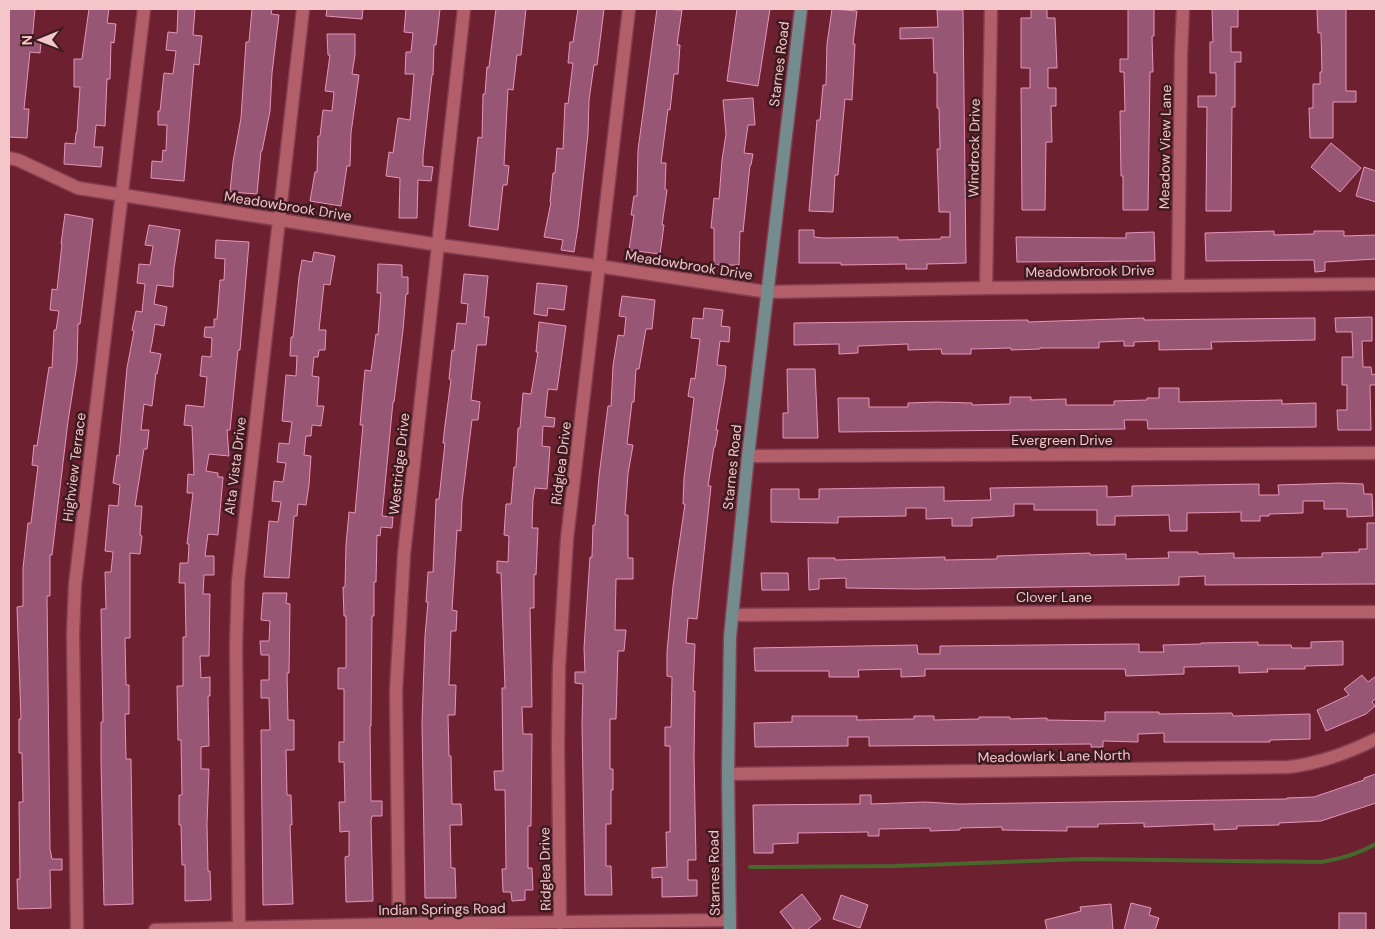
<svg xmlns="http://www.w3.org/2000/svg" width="1385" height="939" font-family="'DM Sans',sans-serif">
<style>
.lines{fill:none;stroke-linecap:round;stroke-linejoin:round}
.stream{stroke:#48672c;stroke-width:4}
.building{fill:#975673;stroke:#e795b9}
.minor-casing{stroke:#833f51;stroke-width:15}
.major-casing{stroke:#833f51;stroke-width:15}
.minor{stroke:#b25f6a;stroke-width:12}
.major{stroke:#748c8e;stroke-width:12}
.labels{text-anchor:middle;stroke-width:5;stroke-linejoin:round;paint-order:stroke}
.street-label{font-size:14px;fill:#f4c5c9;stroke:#3d1a1f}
</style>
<rect width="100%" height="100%" fill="#6d2130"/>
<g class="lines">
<path class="stream" d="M750,867L896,866L1085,859L1321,862C1341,859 1358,854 1376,844"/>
</g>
<g class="building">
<path d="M9,9H35L32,41L41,42L40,53L30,52L24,109H29L27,138L9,137Z"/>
<path d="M89,9H109L107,23L116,24L114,43L111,42L110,79H107L105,126L96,125L94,147H103L101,167L64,164L65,143L75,144L76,133H77L80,87H74V59H82Z"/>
<path d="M178,9H195L193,35L202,36L199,65L194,64L184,181L151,178L152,161L162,162L163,150L166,151L167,125H158V111H160L164,73L173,74L176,51L166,50L168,32L177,33Z"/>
<path d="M252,9H272L271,14L279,15L272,73L270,111L262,151H261L257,194L230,192L233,162L241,118L246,42H249Z"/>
<path d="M327,9H363L362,19L326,16Z"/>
<path d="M406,9H440L436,45H434L433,75H432L423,156V166L433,167L431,181L418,180L417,218H399L400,178L386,176L389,152L393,153L398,118L410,120L414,74H405L406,52H411L413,33L404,32Z"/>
<path d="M496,9H526L521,55H517L513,90L508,89L504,165L509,166L507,185H503L498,230L469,226L478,137L482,138L483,94H485L487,67H489Z"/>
<path d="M578,9H604L597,65H594L589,100L588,134L578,227L574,252L561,250L563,240L544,237L551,202H550L553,173H555L557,148L563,149L565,103L568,104L573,63H568L570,42H573Z"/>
<path d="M657,9L682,10L677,45H680L678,74H674L670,110L668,109L661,163H666L665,189L667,190L662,225H664L660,254L629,250L634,215H631L634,196H637L638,150Z"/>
<path d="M737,9H770L758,86L727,81Z"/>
<path d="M832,9L857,11L853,44H855L852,100L845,99L838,175H835L833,212L809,211L817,120H820L823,85H826L827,44Z"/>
<path d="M1031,9H1047V18H1055L1057,68H1048V88H1056V106H1051L1052,142H1046L1045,210H1022L1021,88H1030V68H1021V18H1031Z"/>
<path d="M1128,9H1154V36H1152L1153,72H1150L1148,210H1123V176H1121L1120,111H1125L1124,72H1120V59H1128Z"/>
<path d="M1212,9H1238V27H1231V52H1241V62H1235V107H1232L1231,211H1206L1207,107H1198V96H1216V73H1210V42H1213Z"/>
<path d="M1317,9H1346V91H1356V102H1333V138H1310L1309,108H1313V84H1320V72H1322L1321,33H1318Z"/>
<path d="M937,10H963L966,263L927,264V269H906V264L841,265V263H799V230H814V237L824,238L898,237V240L941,239V237H950V212H939L937,149H940L939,108H937V73H934L933,38L900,39V28L938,27Z"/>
<path d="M327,34H355V55L352,74L359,75L351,133L350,166H347L341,206L310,201L315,172H317L318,136H320L323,110L332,111L334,92L325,91L330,55H328Z"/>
<path d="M753,98L755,125H748L744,153L753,154L751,165H750L743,232L740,231L739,265H714V228H711L714,198L719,199L722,160L726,134L723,100Z"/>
<path d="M1331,143L1361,168L1340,192L1311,167Z"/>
<path d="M1364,167L1376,171V202L1356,196Z"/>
<path d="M65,214L93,219L80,324H78L77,364L68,421L52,555H50V596H47L50,849L52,859H62V870H50L51,908L18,909L17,879H20L19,802H23L22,753H19V719H21L17,607L23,606V568L28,523H31L38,466L32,465L34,445L37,446L49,367L52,368L54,330H56L59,311L50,310L52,289L57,290L62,244H61Z"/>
<path d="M149,225L180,230L174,268L173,287L157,285L154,304L167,307L164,326L155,324L152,343L150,352L161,354L157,374L156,373L152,406L144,404L141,430H149L147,449H144L135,506H142L140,535L142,536L140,554L130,553V638H125L126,685H129V714H125L126,759H131L133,904L104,905L101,760V722H103L101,609H106L105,572H111L113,552L105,551L109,505L118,506L120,485L113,483L117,455L119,456L127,368L134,331L132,330L136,311L142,312L145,284L137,283L139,264L150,265L153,246L145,245Z"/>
<path d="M1274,231V235L1314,234V231H1344V236L1376,235V259L1325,262V271L1315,272L1314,260L1206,261L1205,233Z"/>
<path d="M1154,232L1155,261L1017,262L1016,237L1126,238V233Z"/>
<path d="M216,240L249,242L240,350H238L230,430H227L229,456L209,454L206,471L218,473V477H223L218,535L208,534L205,556H214V575H204L203,594H210L209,656H200L201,678L210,677V696H208L209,746L201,747V769H209L207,824L208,871H210L211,900L185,901V865H182L181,825H179V795H182L181,740H178L177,686H183V637H186L185,583H179L180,563H188L189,544H187L193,493H187L188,474L194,475L192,426L184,425L186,405L204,407L207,377L200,376L202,356L211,357L212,338L204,337L205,327H214V319H217L220,280H224L225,259L215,258Z"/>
<path d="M314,252L335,256L330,285L324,284L319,330H326L325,350H319L318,357H314L312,376L319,377L317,406H324L321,426L312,425L311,436H306L304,455L311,456L309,485L306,505L298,504L297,516H294L289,578L264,577L269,521L278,522L281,502L272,501L274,481L283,482L286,463L277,462L279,443L289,444L292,422L282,421L286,375L296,376L297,356H290L291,337H293L299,277L302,260L312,262Z"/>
<path d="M378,264L402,265V277H408V294H406L403,330L394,402H393L382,516L393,517L392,528L381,527L380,536L377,535L376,582H374V616H372L371,726H370L371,801H382V816H372L371,821L373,901L346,902L345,857L349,856V831L340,832L339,802H345L344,762H339V742H344V689H338V668H346V616H344L343,587H345L346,545L349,512L355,513L363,425H360L365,370L371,371L376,334L378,335L381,293H377Z"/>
<path d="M464,274L488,276L484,317H489L486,345H477L471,400L480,402L478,420H472L462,501L461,531L457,530L452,610L457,611L456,631H451L449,685H456L455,715H448L449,756H451L452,804H461L462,825H450L451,868H455L456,898H425L422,723L425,636L428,602H426L428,572H433L436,499H439L445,443H443L445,425L451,380L449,379L452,350L454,351L457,323L466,324L468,304L461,303Z"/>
<path d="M537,283L567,286L564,310L548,308L547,316L534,314Z"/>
<path d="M622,296L655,300L652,329H646L639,369H636L634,402H632L627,444L633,445L628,474L625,515H628V558H633V579H616L615,630H626L624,651H618L616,719H610V769H613V790H611V824H606V866H611L612,895H585L582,724L583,684L575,683V672H585L584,648L590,557H592L593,525H595L599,476L608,406H611L613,366L618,335L624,336L626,317L619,316Z"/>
<path d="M704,308L723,310L721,326L730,327L729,342L720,341L717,365L726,366L725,378L716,430H718L715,447H714L708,486H711L697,619L688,618L686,643L695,644L693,691H695L694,756L696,860H688V880H697V896L662,897V877L652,878V868L667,867L666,832H670V746H665V727H671L672,677L667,676V652L673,586L685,504H683L684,478L694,398L688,396L691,378L695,379L700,339L691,338L693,318L703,319Z"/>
<path d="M1372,317V341H1362L1363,367H1371L1372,375L1376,374V385H1370L1371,430H1338L1337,410H1347V385H1342V357H1353L1352,332H1336L1335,318Z"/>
<path d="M1144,318V320L1315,318V340L1211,342L1212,349L1159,350V341L1134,342V346H1124V341L1099,342V348H1040V349L1011,350V348L971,349V354H942L941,349L908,350V344L858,346V353L839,354V344L794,345V323L1028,320V322Z"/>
<path d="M539,322L566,326L557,390L548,389L545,417L555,418L554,427L543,426L542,446L550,447L547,489L535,488L533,499L532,528H538L536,575L534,574V608H530L532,707H522L523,734H532L531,826H528V868H532L533,890H525V900L512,901L511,892H503L502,869H506L505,790H495L494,771H503L502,688H505L501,573H497V561L508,562L509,536L504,535L506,504H511L514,467H516L518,428H520L523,393L531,394L538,352H536Z"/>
<path d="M787,369H815L818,438H783V413H788Z"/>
<path d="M1159,388H1179V402L1282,400V404L1316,403V427L1148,429L1147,420H1124L1125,429L839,432L838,398H869V407H908V403L937,402L972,403V405L1010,404V397H1031V400L1066,399V405H1114V401L1147,400V398H1159Z"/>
<path d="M1340,483L1363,484L1364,494H1372L1373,516L1347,517V509H1324V501H1303V513L1269,514V516H1260V521H1241V512L1187,513V531H1170L1169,515L1115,516V525H1097V510H1034V504H1014V516L972,518V526H952V518L926,519V508H906V516L838,517V523L771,522V489H799V499H819V489L944,487V501L991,500L990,488L1107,486V497L1132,496V486L1259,484V495H1279L1278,485Z"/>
<path d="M1367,523H1376V584L1205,585V576L1179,577V585L916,589L846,588V578L819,579V589L809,590L808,558H835V560L945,557V560L997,559V556L1090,553V555L1126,554V559L1169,558L1168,552H1198V554L1234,553V558L1322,557V553L1359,552V549H1367Z"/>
<path d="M761,573H788L789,590H762Z"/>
<path d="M263,593H287L286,603L290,604L289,673H287L288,720H294V750H286L287,795H291L292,825H290L293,904L263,905L261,730H270L269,698H261V680H269V655H261L260,641H269L270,621L261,620Z"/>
<path d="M1343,641V665L1305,666V669H1267L1268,672L1239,673V666L1184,667V674L1126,676L1125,669H925V676L901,677V669L858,670L859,677H829V671H755L754,648L917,645L918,654H940V646L1139,644V652H1164L1163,645L1201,644V643L1258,642V645H1291L1292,648H1311V642Z"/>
<path d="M1362,675L1368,682L1376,676V698L1372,702L1375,706L1366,714L1326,731L1317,710L1349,695L1344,689Z"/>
<path d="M1105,712H1159V714L1232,713L1233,716L1310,714V739L1270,740V742H1164V733L1138,734V742L1103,741V747H1091V744L869,746V737H848V746L755,747L754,723L792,722V716H857V720L914,719V716H934V720L979,719V717H1010V719L1047,718V720L1105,721Z"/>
<path d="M1376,774V803L1321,821L1279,823V825L1237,826V829L1214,830V824L1144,827V823L1098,824V827H1067V831L1002,830V827L960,828V830L930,831V828L879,829V836H868V832L798,833V843L773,844V853H754L753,805L860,804V795H871V804L925,802L959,804L1287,799V798L1314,797L1364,780V778Z"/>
<path d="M802,894L821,919L807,930H794L780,912Z"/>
<path d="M841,895L868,905L860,928L833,919Z"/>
<path d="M1131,903L1151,908L1149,915L1159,918L1155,930H1124Z"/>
<path d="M1111,904L1113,930H1047L1045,920L1081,911L1080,907Z"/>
<rect x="1339" y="913" width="27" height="17"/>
</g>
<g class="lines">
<defs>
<g id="minor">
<path d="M9,158L18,160L78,188L439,245L598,266L767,292L986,288L1376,284"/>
<path d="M1178,286L1181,54L1183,9"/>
<path d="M986,288L991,9"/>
<path d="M748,456L1376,453"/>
<path d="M732,615L1125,612H1376"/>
<path d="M728,774L1289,767C1321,763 1348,753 1376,739"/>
<path d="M560,923L558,745L559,667L567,539L629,9"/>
<path d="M399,924L396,691L404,554L464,9"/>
<path d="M239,929L236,647L238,581L303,9"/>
<path d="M77,930L73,634L75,585L144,9"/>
<path d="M155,930L399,924L730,920"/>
</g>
<path id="major" d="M730,930L728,774L730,637L748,456L801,9"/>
</defs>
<use href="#minor" class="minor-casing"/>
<use href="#major" class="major-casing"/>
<use href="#minor" class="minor"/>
<use href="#major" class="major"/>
</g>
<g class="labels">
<g class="street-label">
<text transform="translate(779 64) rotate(-83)" y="5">Starnes Road</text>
<text transform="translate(1165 147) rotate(-89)" y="5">Meadow View Lane</text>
<text transform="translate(974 148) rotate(-89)" y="5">Windrock Drive</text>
<text transform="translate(288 206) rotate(9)" y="5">Meadowbrook Drive</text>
<text transform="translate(689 265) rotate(9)" y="5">Meadowbrook Drive</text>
<text transform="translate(1090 271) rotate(-1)" y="5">Meadowbrook Drive</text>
<text x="1062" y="445">Evergreen Drive</text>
<text transform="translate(561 463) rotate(-83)" y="5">Ridglea Drive</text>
<text transform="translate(399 464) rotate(-84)" y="5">Westridge Drive</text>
<text transform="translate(235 466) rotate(-83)" y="5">Alta Vista Drive</text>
<text transform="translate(74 467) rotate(-83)" y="5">Highview Terrace</text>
<text transform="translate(732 467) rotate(-84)" y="5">Starnes Road</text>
<text x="1054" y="602">Clover Lane</text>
<text transform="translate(1054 756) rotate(-1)" y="5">Meadowlark Lane North</text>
<text transform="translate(545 869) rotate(-91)" y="5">Ridglea Drive</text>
<text transform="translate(714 873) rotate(-91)" y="5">Starnes Road</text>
<text transform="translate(442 909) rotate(-1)" y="5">Indian Springs Road</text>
</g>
</g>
<rect width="1385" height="939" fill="none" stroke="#f4c5c9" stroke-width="20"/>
<g transform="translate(40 40) rotate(269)" stroke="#3d1a1f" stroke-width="4" paint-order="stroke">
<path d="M0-4L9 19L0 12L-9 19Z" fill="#f4c5c9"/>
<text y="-8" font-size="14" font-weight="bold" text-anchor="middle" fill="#f4c5c9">N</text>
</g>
</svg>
